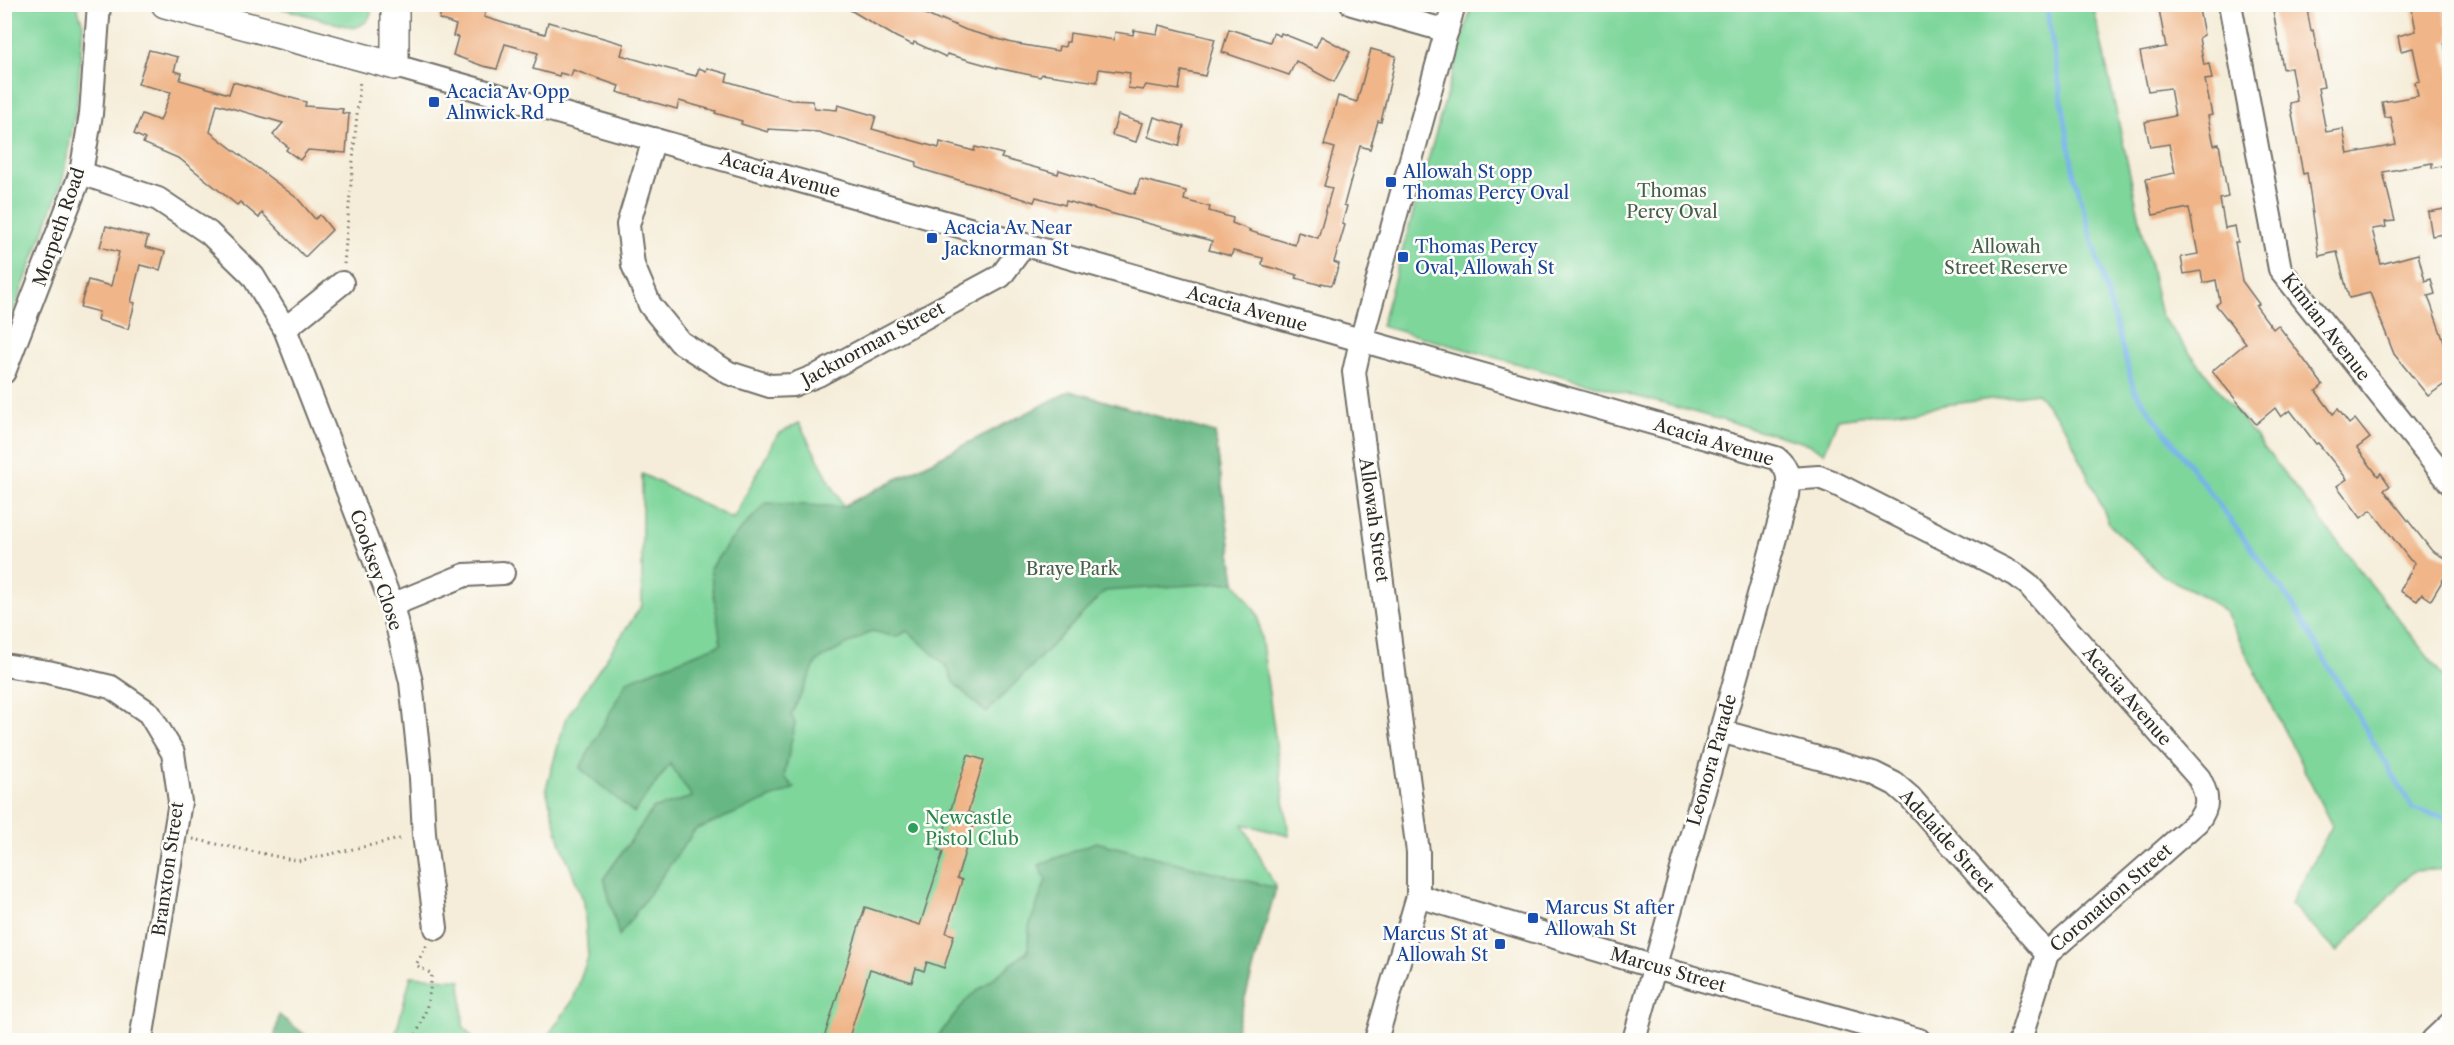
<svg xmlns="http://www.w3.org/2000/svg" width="2454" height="1045" font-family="'Libre Caslon Text',serif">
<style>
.green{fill:#7ed69b;stroke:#548063;stroke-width:1.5}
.forest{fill:#66b783;stroke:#487157;stroke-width:1.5}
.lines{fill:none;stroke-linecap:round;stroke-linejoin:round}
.stream{stroke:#76b3e8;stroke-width:5}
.building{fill:#f0b588}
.minor-casing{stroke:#726f68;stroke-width:26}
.tertiary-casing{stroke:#726f68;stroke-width:30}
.path{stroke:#726f68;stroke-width:3;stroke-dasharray:1.5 4.5;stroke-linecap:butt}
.minor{stroke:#fff;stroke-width:22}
.tertiary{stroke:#fff;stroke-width:27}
.transit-dot{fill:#1a4fb4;stroke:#fdfcf7;stroke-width:2}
.leisure-dot{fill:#2e9e5b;stroke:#fdfcf7;stroke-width:2}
.labels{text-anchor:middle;stroke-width:5;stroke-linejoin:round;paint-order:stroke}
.transit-label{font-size:18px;fill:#164399;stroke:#fdfcf7;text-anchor:start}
.street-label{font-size:18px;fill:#2b2b2b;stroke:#fdfcf7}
.park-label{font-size:18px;fill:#445e4d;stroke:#fdfcf7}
.leisure-label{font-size:18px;fill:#27864d;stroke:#fdfcf7;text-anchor:start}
</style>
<rect width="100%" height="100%" fill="#fdfcf7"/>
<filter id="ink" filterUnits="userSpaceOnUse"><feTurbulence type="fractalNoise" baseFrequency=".0167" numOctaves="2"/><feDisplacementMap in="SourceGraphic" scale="12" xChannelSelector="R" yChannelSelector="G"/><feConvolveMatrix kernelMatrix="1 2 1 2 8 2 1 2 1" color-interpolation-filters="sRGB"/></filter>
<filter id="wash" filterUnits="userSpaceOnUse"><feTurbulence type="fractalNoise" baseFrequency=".008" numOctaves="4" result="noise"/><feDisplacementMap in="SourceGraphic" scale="24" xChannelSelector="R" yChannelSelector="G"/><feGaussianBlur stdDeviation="1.35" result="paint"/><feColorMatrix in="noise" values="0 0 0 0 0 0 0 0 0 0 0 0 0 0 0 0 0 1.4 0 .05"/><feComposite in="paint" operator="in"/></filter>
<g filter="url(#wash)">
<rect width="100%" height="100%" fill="#f5edd9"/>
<g class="green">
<path d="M372,4C372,18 366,25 353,28L270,5Z"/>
<path d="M4,5H74L77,7L83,24L77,103L63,179L5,334Z"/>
<path d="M1472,5H2093L2161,316L2449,684V869L2413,871L2337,952L2291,904L2332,826L2226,613L2205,597L2163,576L2110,525L2067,430L2037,393L1838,419L1824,453L1809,444L1381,326Z"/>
<path d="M1070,391L1215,433L1235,582L1258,615L1289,836L1243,824L1276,888L1233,1040H545L573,1000L588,957L584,902L561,844L546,789L565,720L642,605V474L733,519L778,434L799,423L843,506Z"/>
<path d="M411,976L461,980L463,1026L475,1040H394Z"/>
</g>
<g class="forest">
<path d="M1070,391L1215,433L1235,582L1105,591L986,713L953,682L947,667L908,631L896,637L872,631L817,661L791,715L795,723L784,777L795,788L695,830L619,936L604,878L653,809L692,797L670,764L634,813L580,768L627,681L721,644L710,568L731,540L766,503L843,507Z"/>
<path d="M1096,842L1276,888L1233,1040H935L968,998L1028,951L1029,927L1046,880L1039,865Z"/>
<path d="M279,1015L312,1040H274Z"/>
</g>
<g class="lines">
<path class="stream" d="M2046,4L2074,174L2134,390L2291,602L2413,809L2450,818"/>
</g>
<g id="blocks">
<g class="building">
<path d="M444,4H488L484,17L510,25L545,34L548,22L624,44L621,55L665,68L696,76L699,68L706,71L707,68L728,74L726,81L791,100L812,101L815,108L837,110L838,105L876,116L872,129L939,148L940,142L974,151L975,147L1003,154L1001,158L1058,174L1059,170L1135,194L1140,179L1186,191L1184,200L1210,207L1209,211L1233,218L1232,223L1250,230L1249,231L1295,245L1298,232L1318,238L1332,188L1324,186L1335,148L1324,145L1338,96L1357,102L1371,49L1396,56L1381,122L1378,121L1370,149L1360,146L1344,205L1347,206L1342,224L1345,225L1334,262L1339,264L1333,283L1331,285L1321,283V285L1296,278L1297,275L1262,265L1263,258L1233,251L1231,256L1209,250L1212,241L1066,201L1065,205L1036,197L1034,202L924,170L916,167L917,162L818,132L768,129V132L741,124L742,121L715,113L716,111L679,101L677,109L617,92L619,86L573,70L571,76L560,73L559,76L533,69L538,53L505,44L497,69L483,66L453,55L458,37L453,36L456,25L439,19Z"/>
<path d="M840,4H904L940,21L941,19L966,30L1012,43L1058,51L1059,46L1065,47L1066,42H1069L1070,33L1114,40L1115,32L1133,35L1134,30L1157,34L1159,25L1215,39L1205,76L1182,71L1179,90L1146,85L1143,90L1128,88L1130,73L1099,69L1097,82L1042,74L1040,77L997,68L947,54L946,57L914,42L913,45L896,37Z"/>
<path d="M2158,4H2198L2204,35L2199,38L2204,65L2209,64L2212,79L2205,80L2212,115L2208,116L2214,145L2219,144L2228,197L2220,199L2225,228L2235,226L2238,242H2235L2242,281L2259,304L2256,306L2273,329L2278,325L2323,385L2316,391L2333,414L2338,409L2349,424L2355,419L2370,438L2357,448L2378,476L2381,473L2390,486L2384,490L2432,551L2450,561V568L2431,600L2422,594L2417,601L2400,591L2415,563L2410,560L2371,510L2361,518L2337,486L2347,479L2318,443L2316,444L2290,410L2281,417L2275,408L2256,424L2212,371L2246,343L2216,305L2220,302L2216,280L2203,283L2201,271L2184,274L2181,257L2198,254L2189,208L2153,215L2146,179L2175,173L2169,144L2150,147L2145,122L2175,116L2170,88L2148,91L2140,52L2166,47Z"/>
<path d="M2295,4H2306L2311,31L2313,30L2324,87L2318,88L2326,132L2343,129L2348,154L2396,145L2391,117L2385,118L2382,102L2418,96L2415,82L2420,81L2413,48L2401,51L2398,36L2416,31L2411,4H2443L2446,26L2450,25V41L2444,42L2450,71V164L2432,168V163L2383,172L2395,221L2385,222L2386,227L2372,229L2381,264L2418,254L2425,281L2431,279L2435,294L2428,296L2445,345L2450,344V380L2428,396L2394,354L2370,293L2349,298L2337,252L2319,256L2307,173L2303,174L2290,103L2297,101L2291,68L2283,69L2273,10Z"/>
<path d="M1229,29L1270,42L1273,33L1280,36L1281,33L1316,47L1321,36L1350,52L1334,82L1296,61L1289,75L1222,52Z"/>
<path d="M149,50L178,57L174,71L182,73L180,80L229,94L233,82L306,102L305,106L343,109L342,113L349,114L346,153L308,150L300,160L286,150L288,147L273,135L283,123L217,104L210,132L298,199L315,219L320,215L332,230L305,257L262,213L259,218L240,202L237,205L180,159L143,143L145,139L134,134L142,114L160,121L171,92L138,84Z"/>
<path d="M1118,115L1142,123L1136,142L1112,135Z"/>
<path d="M1154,117L1184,126L1179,146L1148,137Z"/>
<path d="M2450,208V233L2432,236L2428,212Z"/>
<path d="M106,226L148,237L145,247L165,252L160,270L140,265L131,302L135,303L128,329L97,320L99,312L80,307L88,280L111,286L119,252L100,247Z"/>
<path d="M968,755L984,760L968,812L976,815L957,878L962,880L946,933L954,935L944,968L927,962L924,971L916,968L912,982L870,969L848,1041H823L865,907L920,925L943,852L938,850Z"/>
</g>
</g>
</g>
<g filter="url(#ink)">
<use href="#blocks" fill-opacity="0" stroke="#726f68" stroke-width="1.5"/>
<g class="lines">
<defs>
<g id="minor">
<path d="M1352,4L1447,31"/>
<path d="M2230,4L2280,269L2450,483"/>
<path d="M395,66L1776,458C1790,469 1789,479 1787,495L1634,1040"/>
<path d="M654,139L628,225L633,265L650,305L680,342L729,373L770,386L793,385L818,375L1001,276L1024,245"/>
<path d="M81,173L158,199L209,233L253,276L285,329L392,605L411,682L421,778L424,834L436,928"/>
<path d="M285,329L342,283"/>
<path d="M4,372L81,173L91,114L99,4"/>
<path d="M1789,479L1819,477L1832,482L2016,575L2028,584L2199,778C2208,795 2210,806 2197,822L2047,954L2020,1040"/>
<path d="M392,605L465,575L503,573"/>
<path d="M4,665L48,672L111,687L149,713L173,753L180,802L141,1040"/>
<path d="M1720,731L1873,773L1895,784L1910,797L2047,954"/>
<path d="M1418,896L1655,967L1919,1040"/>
<path d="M1376,1040L1418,896V852L1354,372L1361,341L1454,4"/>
<path d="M2433,1040L2450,1024"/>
</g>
<path id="tertiary" d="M165,4L395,66V4"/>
</defs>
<use href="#minor" class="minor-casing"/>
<use href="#tertiary" class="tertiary-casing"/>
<g class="path">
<path d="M344,264L360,79"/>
<path d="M193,839L298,861L404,838"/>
<path d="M413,1040C426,1017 429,1000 432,974L416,965L427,945"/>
</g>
<use href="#minor" class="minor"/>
<use href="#tertiary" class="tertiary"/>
</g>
</g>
<g class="transit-dot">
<rect x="428" y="96" width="12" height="12" rx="3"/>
<rect x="1385" y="176" width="12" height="12" rx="3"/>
<rect x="926" y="232" width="12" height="12" rx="3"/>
<rect x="1397" y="251" width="12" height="12" rx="3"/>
<rect x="1527" y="912" width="12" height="12" rx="3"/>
<rect x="1494" y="938" width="12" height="12" rx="3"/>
</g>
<circle class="leisure-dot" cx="913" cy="828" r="6"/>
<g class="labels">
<g class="transit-label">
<text x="446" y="98">Acacia Av Opp<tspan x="446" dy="21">Alnwick Rd</tspan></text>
<text x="1403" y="178">Allowah St opp<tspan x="1403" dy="21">Thomas Percy Oval</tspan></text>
<text x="944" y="234">Acacia Av Near<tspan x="944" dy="21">Jacknorman St</tspan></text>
<text x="1415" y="253">Thomas Percy<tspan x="1415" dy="21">Oval, Allowah St</tspan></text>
<text x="1545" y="914">Marcus St after<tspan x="1545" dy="21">Allowah St</tspan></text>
<text x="1488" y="940" text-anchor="end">Marcus St at<tspan x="1488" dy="21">Allowah St</tspan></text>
</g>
<g class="street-label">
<text transform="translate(780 175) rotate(16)" y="6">Acacia Avenue</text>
<text transform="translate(59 227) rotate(-71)" y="6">Morpeth Road</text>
<text transform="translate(1247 309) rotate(16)" y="6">Acacia Avenue</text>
<text transform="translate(2326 327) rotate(52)" y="6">Kimian Avenue</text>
<text transform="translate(873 344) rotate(-28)" y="6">Jacknorman Street</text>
<text transform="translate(1714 442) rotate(17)" y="6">Acacia Avenue</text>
<text transform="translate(1374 520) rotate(82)" y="6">Allowah Street</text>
<text transform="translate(376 570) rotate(71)" y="6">Cooksey Close</text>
<text transform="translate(2127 696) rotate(49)" y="6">Acacia Avenue</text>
<text transform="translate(1712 760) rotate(-74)" y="6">Leonora Parade</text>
<text transform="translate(1947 841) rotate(48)" y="6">Adelaide Street</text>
<text transform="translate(168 869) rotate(-82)" y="6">Branxton Street</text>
<text transform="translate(2111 898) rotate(-41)" y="6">Coronation Street</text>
<text transform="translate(1668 970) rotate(16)" y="6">Marcus Street</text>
</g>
<g class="park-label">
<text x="1672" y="197">Thomas<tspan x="1672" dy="21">Percy Oval</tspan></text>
<text x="2006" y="253">Allowah<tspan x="2006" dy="21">Street Reserve</tspan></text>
<text x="1072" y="575">Braye Park</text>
</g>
<g class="leisure-label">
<text x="925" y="824">Newcastle<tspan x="925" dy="21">Pistol Club</tspan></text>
</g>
</g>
<rect width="2454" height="1045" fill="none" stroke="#fdfcf7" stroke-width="24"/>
</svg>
